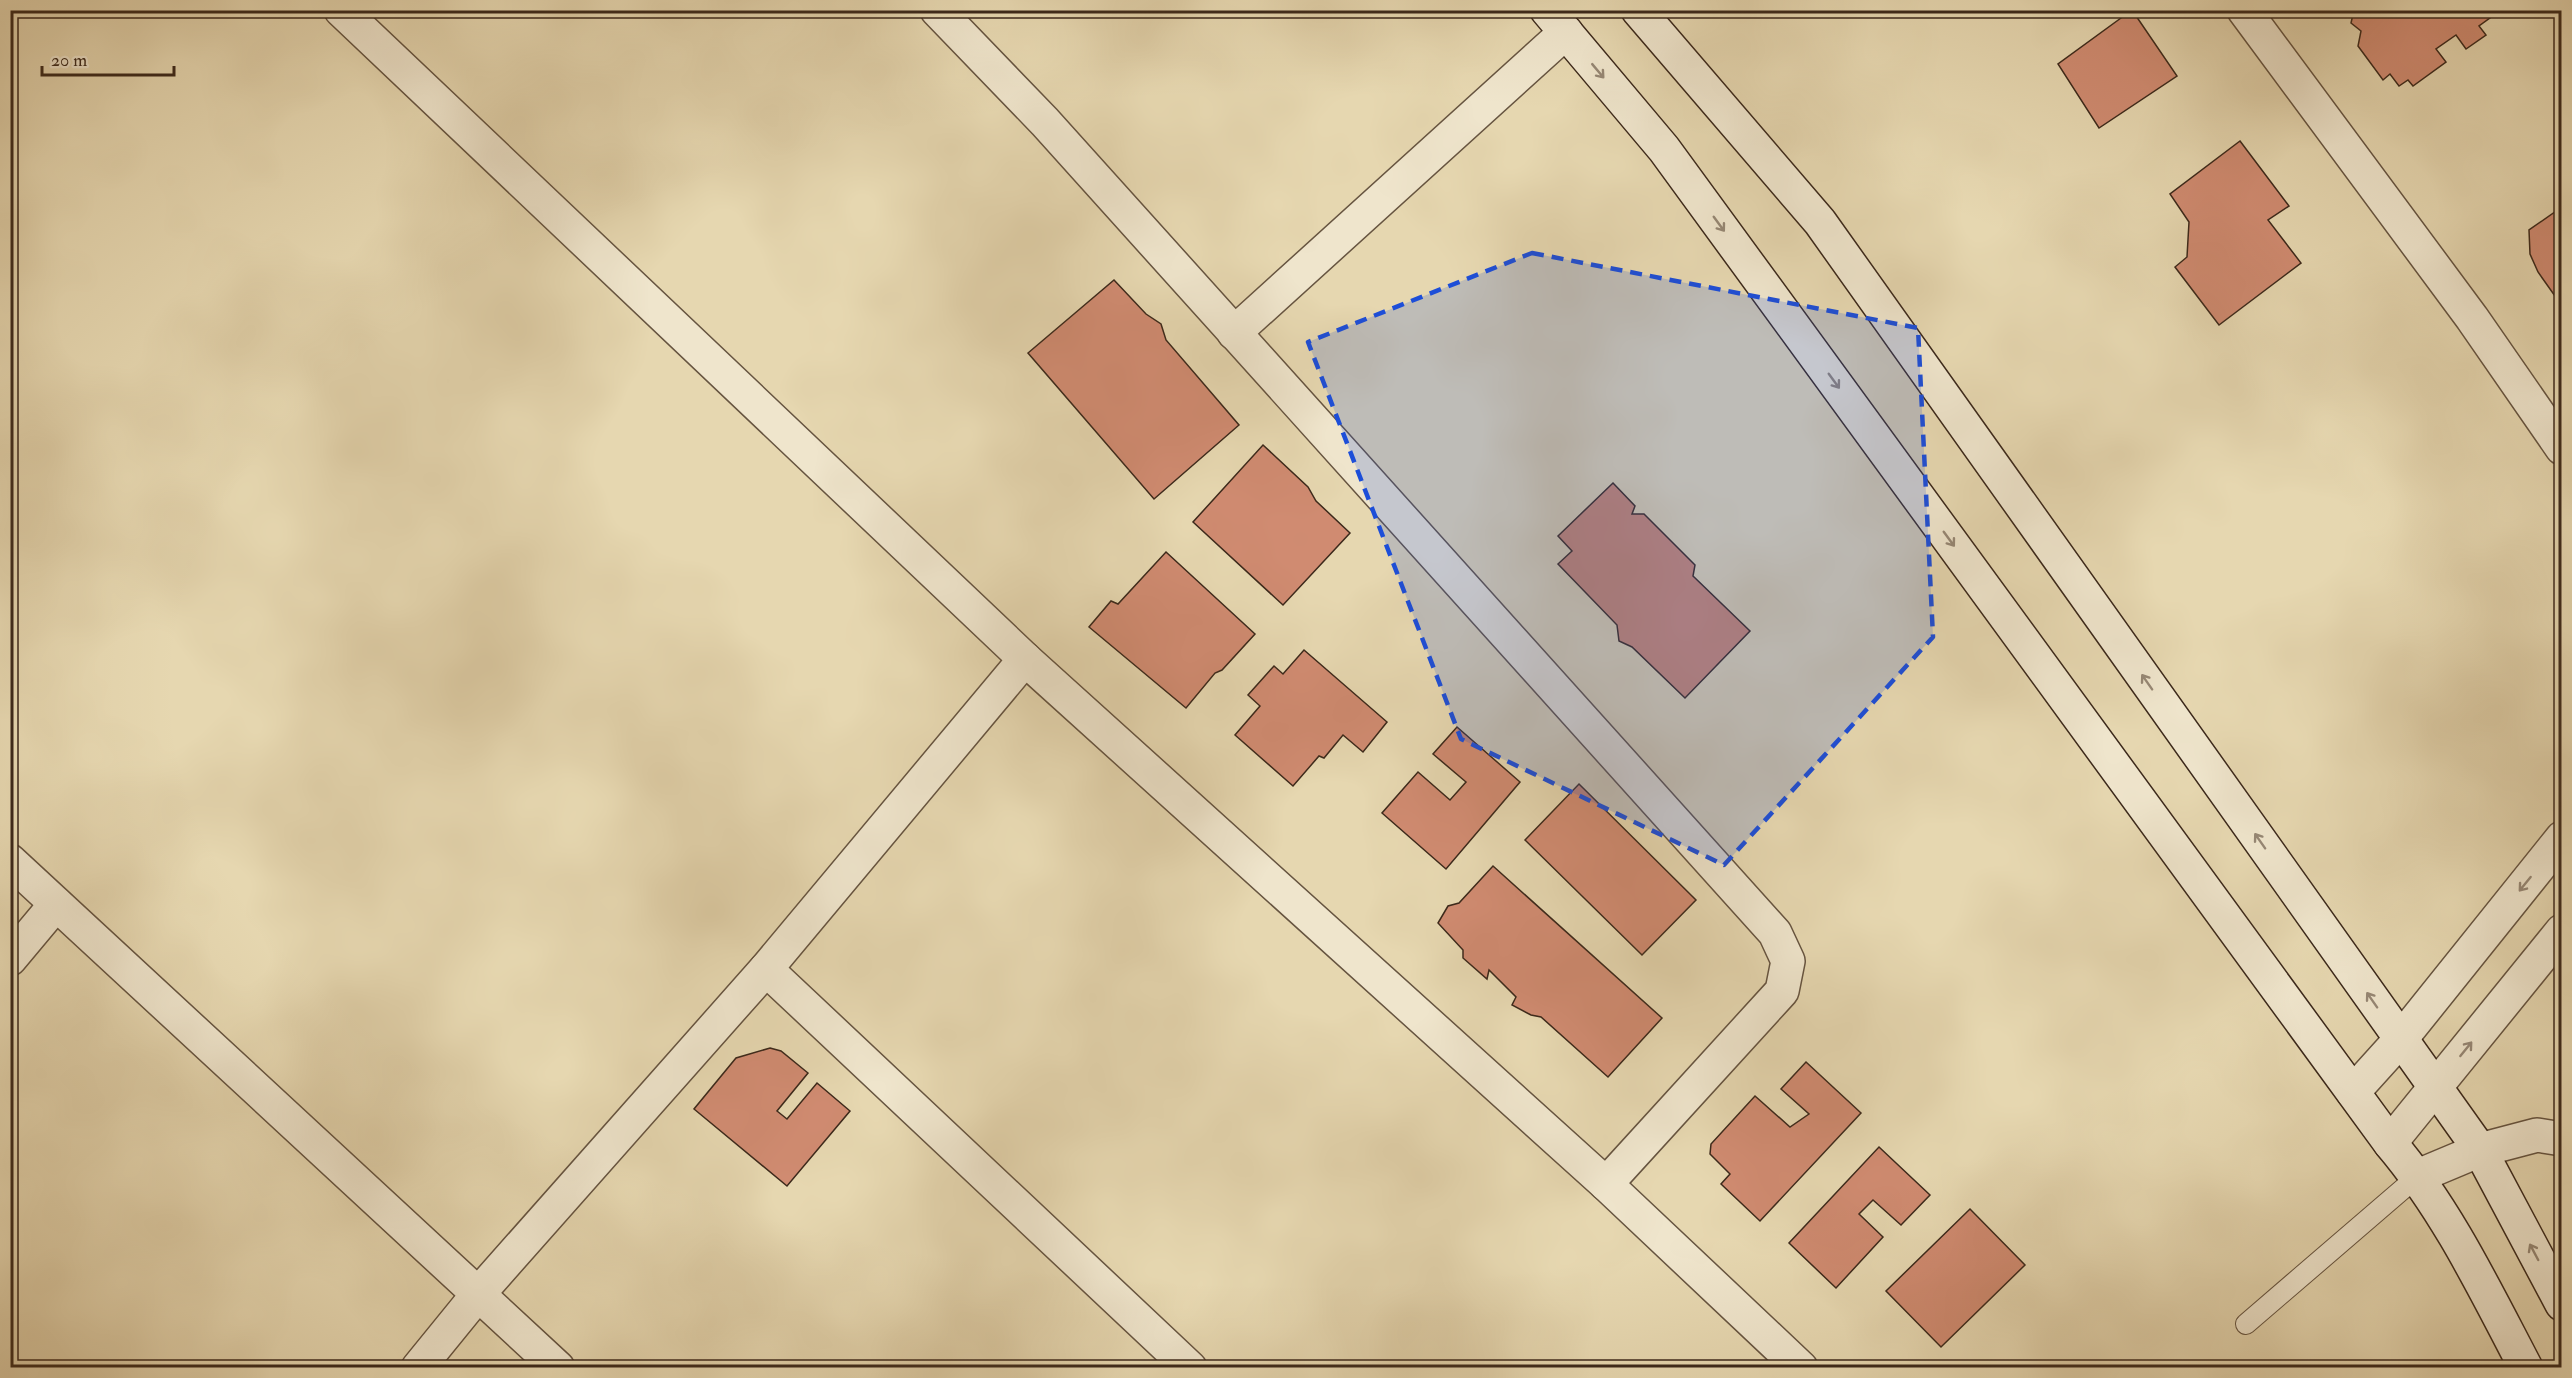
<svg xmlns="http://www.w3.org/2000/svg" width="2572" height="1378" font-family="'IM FELL Double Pica',serif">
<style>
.building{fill:#d08b71;stroke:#3c291b;stroke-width:1.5}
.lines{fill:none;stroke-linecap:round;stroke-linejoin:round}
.lane-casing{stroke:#665440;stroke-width:22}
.street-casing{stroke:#665440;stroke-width:36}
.secondary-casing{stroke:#3c291b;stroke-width:36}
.lane{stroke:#efe5cc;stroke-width:20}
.street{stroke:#efe5cc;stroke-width:33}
.secondary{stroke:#efe5cc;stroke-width:33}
.oneway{stroke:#968774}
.marked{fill:#1d4ed8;fill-opacity:0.2;stroke:#1d4ed8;stroke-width:4.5;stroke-dasharray:12 8;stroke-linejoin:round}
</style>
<rect width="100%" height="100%" fill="#e6d7b0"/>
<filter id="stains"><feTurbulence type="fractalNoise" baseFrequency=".00333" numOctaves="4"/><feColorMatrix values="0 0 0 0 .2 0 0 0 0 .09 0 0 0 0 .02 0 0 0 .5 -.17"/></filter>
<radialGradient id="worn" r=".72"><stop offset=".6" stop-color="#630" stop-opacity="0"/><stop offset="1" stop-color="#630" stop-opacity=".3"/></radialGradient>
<g class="building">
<path d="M2132,10L2177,76L2099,128L2058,64Z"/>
<path d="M2354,10H2501L2479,26L2486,35L2466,49L2456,35L2436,49L2446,62L2413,86L2408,80L2399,86L2390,74L2383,80L2358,46L2361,31L2351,23Z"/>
<path d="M2240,141L2289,206L2268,220L2301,263L2219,325L2175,267L2187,257L2189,222L2170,194Z"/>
<path d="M2562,207V306L2538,272L2530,254L2529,230Z"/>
<path d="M1114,280L1146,314L1161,324L1166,340L1239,425L1154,499L1028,353Z"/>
<path d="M1263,445L1308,487L1316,501L1350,533L1283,605L1193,522Z"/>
<path d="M1613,483L1635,506L1632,514H1644L1695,565L1693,576L1750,631L1685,698L1632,647L1619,641L1617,625L1558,564L1572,551L1558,536Z"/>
<path d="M1166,552L1255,634L1222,670L1215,673L1186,708L1089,627L1111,601L1118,604Z"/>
<path d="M1304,650L1387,722L1363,752L1343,735L1324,758L1319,756L1293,786L1235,735L1260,706L1248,695L1274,666L1283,674Z"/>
<path d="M1457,727L1520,782L1446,869L1382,813L1418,772L1450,800L1466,782L1433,754Z"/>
<path d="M1579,784L1696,900L1642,955L1525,840Z"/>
<path d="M1493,866L1662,1018L1608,1077L1541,1017L1531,1015L1512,1005L1516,997L1489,970L1487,979L1463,958V950L1438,923L1448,906L1459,903Z"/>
<path d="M770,1048L781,1051L808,1073L777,1111L787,1119L817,1083L850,1111L787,1186L694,1109L736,1058Z"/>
<path d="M1806,1062L1861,1113L1760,1221L1721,1184L1730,1174L1710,1154L1711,1144L1755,1096L1790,1127L1809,1114L1781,1089Z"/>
<path d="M1879,1147L1930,1195L1901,1225L1873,1200L1859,1214L1883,1237L1836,1288L1789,1243Z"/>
<path d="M1970,1209L2025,1265L1941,1347L1886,1291Z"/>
</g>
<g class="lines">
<defs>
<path id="lane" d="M2246,1324L2418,1176"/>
<g id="street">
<path d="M341,10L1025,659L1606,1184L1801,1368"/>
<path d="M937,10L1045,122L1775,933L1788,961L1782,991L1606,1184"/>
<path d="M2244,10L2472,318L2562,448"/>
<path d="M1234,333L1566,32"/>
<path d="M10,861L558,1368"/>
<path d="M10,959L56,904"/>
<path d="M766,969L1190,1368"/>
<path d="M2353,1092L2400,1040L2562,838"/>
<path d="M2390,1143L2562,931"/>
<path d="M2418,1176L2480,1150L2537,1135L2562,1139"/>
<path d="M418,1368L479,1293L766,969L1025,659"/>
</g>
<g id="secondary">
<path d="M1547,10L1664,149L2390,1143C2447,1210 2485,1290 2526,1368"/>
<path d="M1638,10L1820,222L2480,1150L2562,1304"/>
</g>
</defs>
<use href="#lane" class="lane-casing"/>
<use href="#street" class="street-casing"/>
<use href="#secondary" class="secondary-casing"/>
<use href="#lane" class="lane"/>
<use href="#street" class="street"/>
<use href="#secondary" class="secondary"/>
</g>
<defs><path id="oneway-shaft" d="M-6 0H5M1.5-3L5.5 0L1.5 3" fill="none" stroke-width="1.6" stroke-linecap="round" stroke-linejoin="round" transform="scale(1.5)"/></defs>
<g class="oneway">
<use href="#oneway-shaft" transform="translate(1598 71) rotate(50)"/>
<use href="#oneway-shaft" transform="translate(1719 224) rotate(54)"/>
<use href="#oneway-shaft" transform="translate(1834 381) rotate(54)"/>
<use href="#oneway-shaft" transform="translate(1949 539) rotate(54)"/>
<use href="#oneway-shaft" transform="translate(2147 682) rotate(-125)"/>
<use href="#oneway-shaft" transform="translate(2260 841) rotate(-125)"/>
<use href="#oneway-shaft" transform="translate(2525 884) rotate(129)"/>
<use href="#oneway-shaft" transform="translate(2372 1000) rotate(-125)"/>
<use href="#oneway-shaft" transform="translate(2466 1049) rotate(-51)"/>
<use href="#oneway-shaft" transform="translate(2534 1252) rotate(-118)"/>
</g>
<path class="marked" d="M1532,253L1918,328L1933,637L1724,865L1461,739L1308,342Z"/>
<rect width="2572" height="1378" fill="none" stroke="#e6d7b0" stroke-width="36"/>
<rect x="12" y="12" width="2548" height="1354" fill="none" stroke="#3c291b" stroke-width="3"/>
<rect x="18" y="18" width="2536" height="1342" fill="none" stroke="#3c291b" stroke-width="1.5"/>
<path d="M42 66v9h132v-9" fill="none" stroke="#3c291b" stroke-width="3"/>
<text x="51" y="66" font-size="18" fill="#3c291b" stroke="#efe5cc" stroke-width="4.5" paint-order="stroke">20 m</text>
<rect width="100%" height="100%" filter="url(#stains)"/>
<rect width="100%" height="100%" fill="url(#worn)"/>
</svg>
